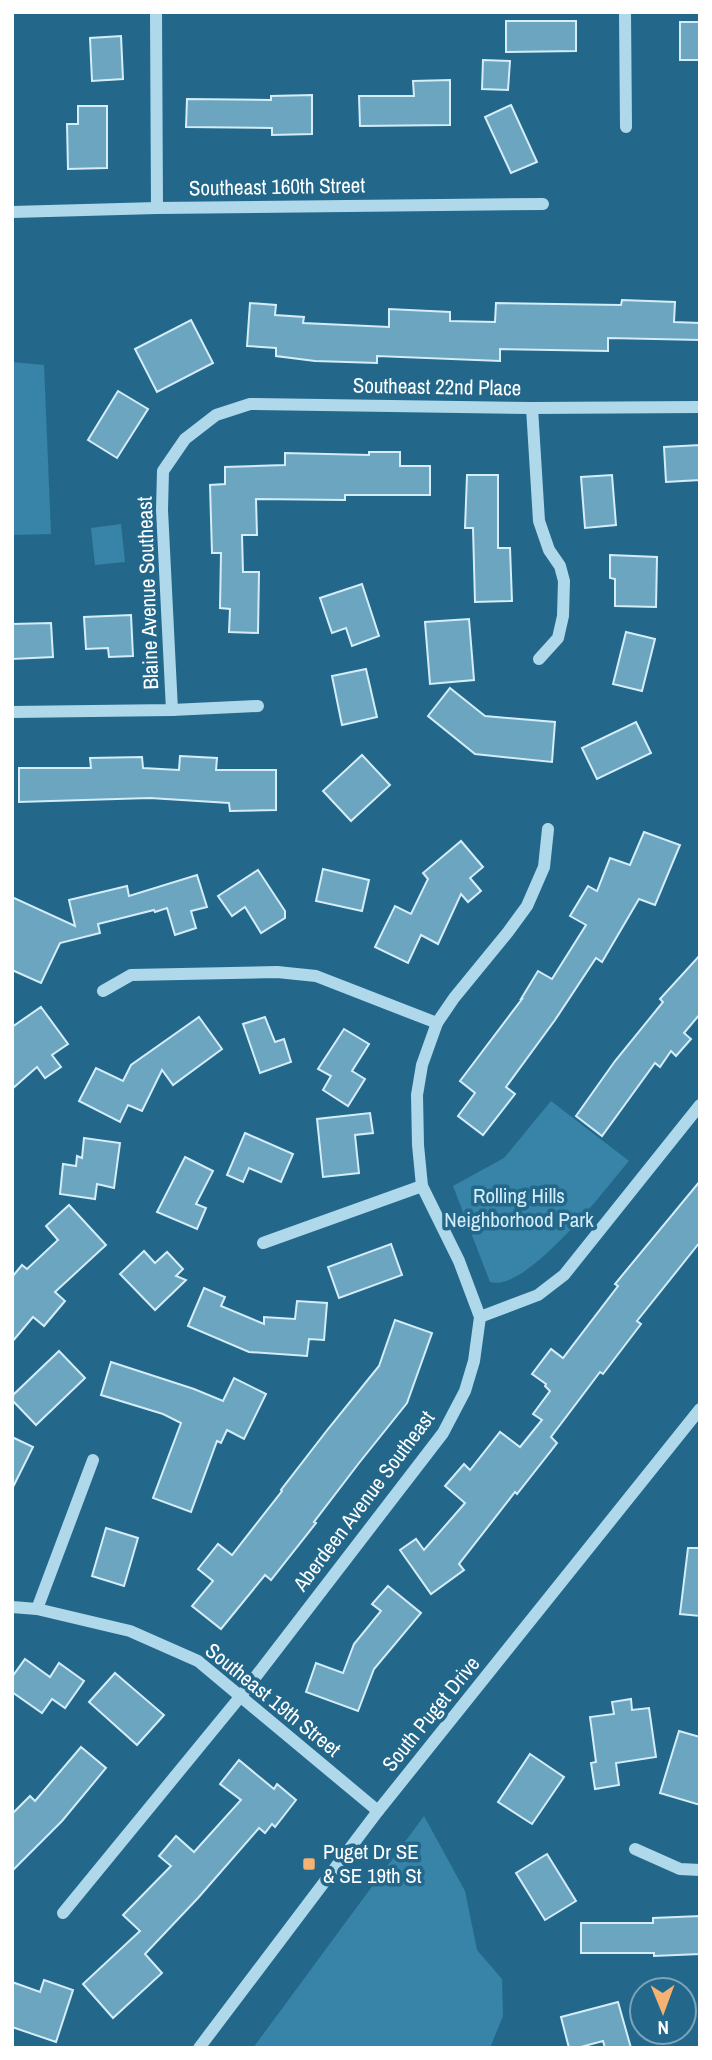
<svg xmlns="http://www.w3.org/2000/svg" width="712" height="2060" font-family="'Archivo Narrow',sans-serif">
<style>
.green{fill:#3784a8}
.building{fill:#6ca5c0;stroke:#d4edf8;stroke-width:2}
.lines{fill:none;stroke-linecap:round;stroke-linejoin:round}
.minor{stroke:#b0d8eb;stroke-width:12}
.poi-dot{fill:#f6b272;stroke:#23688b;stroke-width:2.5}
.labels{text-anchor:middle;stroke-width:7;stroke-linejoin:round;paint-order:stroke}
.street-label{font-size:21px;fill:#fff;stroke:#23688b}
.park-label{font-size:21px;fill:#d4edf8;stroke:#23688b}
.poi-label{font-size:21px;fill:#fff;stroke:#23688b;text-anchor:start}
</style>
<rect width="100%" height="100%" fill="#23688b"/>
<g class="green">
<path d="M12,362L44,365L51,534L12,535Z"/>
<path d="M121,524L125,562L95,565L91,528Z"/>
<path d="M551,1101L629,1161C606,1188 527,1293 490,1282L453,1186L504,1158Z"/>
<path d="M424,1816L465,1891L477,1950L502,1979L503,2016L490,2048H253Z"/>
</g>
<g class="building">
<path d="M506,21H576V51L506,52Z"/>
<rect x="680" y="22" width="20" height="38"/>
<path d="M121,36L123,79L92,81L90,38Z"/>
<path d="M483,60L510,61L508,90L482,89Z"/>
<path d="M450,80V125L360,126L359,96H414L413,81Z"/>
<path d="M312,95V134L272,135V128L186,127L187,99L271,100V96Z"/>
<path d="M511,105L537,162L511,173L485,117Z"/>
<path d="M78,106H107V168L68,169L67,124H78Z"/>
<path d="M622,300L675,302L674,322L700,323V340L608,338V351L500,349V361L377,356V363L315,361L276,356V348L247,346L250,303L276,305L275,315L304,317L303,323L389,327V309L450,312V321L495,322L496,303L621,305Z"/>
<path d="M191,320L213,363L157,392L135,349Z"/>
<path d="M118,391L148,409L117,458L88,440Z"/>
<path d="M700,445V480L666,482L664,447Z"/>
<path d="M369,452H400V466H430V495H345V500L256,499L257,535H242L243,572H259L258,633L229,632L230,609L220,608L221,553H212L210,485L225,484V467L285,465V453L369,455Z"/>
<path d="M467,475H498V548H510L512,601L475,602L473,528H465Z"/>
<path d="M612,475L616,525L585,528L581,477Z"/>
<path d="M610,555L657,557L656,607L615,606V579L610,578Z"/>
<path d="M362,584L379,636L352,646L346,628L332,633L320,598Z"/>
<path d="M131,615L133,656L109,657L108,648L86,649L84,617Z"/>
<path d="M469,619L474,680L430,684L425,622Z"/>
<path d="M51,623L53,657L12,659V624Z"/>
<path d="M626,632L655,639L642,691L613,684Z"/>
<path d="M366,669L377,717L342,725L332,676Z"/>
<path d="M450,688L485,716L555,722L552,762L475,754L428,716Z"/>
<path d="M636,722L651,753L597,779L582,748Z"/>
<path d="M362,755L390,785L351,821L323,791Z"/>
<path d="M180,756L217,758L216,770H276V810L230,811L229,803L150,798L19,802V768H91L90,758L142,757L143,768L179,770Z"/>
<path d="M644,832L680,845L655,905L639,899L602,962L596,958L555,1020L506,1087L515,1094L483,1135L458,1116L475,1093L460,1081L522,999H521L538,971L552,979L586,925L570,916L588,886L597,891L610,858L630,865Z"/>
<path d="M461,841L483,867L470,878L481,891L468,902L461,894L438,944L421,935L408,963L375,947L395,906L411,914L428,879L423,873Z"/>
<path d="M323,869L369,880L362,911L316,901Z"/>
<path d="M258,870L285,911V918L261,933L245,907L232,916L218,896Z"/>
<path d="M197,875L207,907L191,911L196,928L175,935L167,908L155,912L154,910L98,924L100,933L60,943L41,983L12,970V897L75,926L69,900L127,886L129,896Z"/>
<path d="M700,955V1014L684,1033L691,1039L676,1056L671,1051L660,1067L655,1063L602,1136L576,1116L615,1061L663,1002L660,999Z"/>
<path d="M41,1007L68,1044L52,1055L61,1067L45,1078L37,1067L12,1089V1027Z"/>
<path d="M199,1017L222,1049L173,1085L162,1070L142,1111L128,1105L120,1122L79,1101L96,1068L123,1081L131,1065Z"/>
<path d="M265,1017L275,1042L284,1039L291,1062L260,1073L243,1024Z"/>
<path d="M344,1029L369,1044L352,1071L365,1079L348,1106L323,1090L331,1076L318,1069Z"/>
<path d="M370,1113L373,1133L355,1135L359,1173L323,1177L317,1119Z"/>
<path d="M245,1133L293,1154L281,1182L249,1168L243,1182L227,1175Z"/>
<path d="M84,1138L120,1143L114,1188L97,1184L95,1199L60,1194L63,1164L76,1166L77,1156L82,1158Z"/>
<path d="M185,1157L213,1171L196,1204L206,1208L197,1229L157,1212Z"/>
<path d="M700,1181V1242L637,1321L641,1324L603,1374L600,1372L551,1437L557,1443L517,1494L515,1492L459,1564L464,1570L431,1594L400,1550L416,1539L424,1550L465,1503L445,1486L464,1464L470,1470L500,1432L520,1447L542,1420L533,1414L550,1391L545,1386L546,1384L532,1374L551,1349L563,1358L618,1286L615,1284Z"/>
<path d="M69,1205L106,1245L55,1292L65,1301L44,1326L33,1317L12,1342V1277L22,1265L27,1269L58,1240L46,1226Z"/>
<path d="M391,1244L402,1275L339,1298L328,1267Z"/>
<path d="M144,1251L155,1263L167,1252L183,1269L176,1276L186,1280L155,1310L120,1274Z"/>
<path d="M204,1288L225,1297L221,1306L264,1324V1317L295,1319L297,1301L327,1303L324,1340L309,1339L307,1356L249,1352L188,1326Z"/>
<path d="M395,1320L432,1333L407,1403L359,1463L314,1522L316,1523L271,1580L265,1575L221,1629L192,1606L213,1581L198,1569L218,1544L232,1555L282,1491L281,1490L328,1429L379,1366Z"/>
<path d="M59,1351L85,1378L36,1425L12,1400V1396Z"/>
<path d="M111,1362L194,1389L223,1401L234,1378L266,1394L244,1439L227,1430L221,1443L217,1441L191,1512L153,1498L181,1423L163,1414L101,1395Z"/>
<path d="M12,1437L33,1447L12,1489Z"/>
<path d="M106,1528L138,1538L124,1586L92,1576Z"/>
<path d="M688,1548H700V1616L680,1614Z"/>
<path d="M388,1586L421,1613L374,1669L358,1711L306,1692L316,1663L343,1673L354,1644L381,1611L372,1604Z"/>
<path d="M25,1659L50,1677L59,1663L84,1681L65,1708L52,1699L42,1713L12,1692V1677Z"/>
<path d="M115,1673L164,1715L137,1745L89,1702Z"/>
<path d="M631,1699L632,1710L649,1708L656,1757L616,1763L619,1785L595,1789L591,1763L596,1762L590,1717L614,1714L612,1702Z"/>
<path d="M679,1731L700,1737V1805L660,1793Z"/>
<path d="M81,1747L106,1768L62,1821L12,1871V1814L30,1796L35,1801Z"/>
<path d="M530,1754L564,1777L532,1824L498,1802Z"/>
<path d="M239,1760L274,1789L277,1784L296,1800L275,1827L272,1824L265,1833L259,1828L198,1898L145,1954L162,1973L113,2018L83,1984L140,1931L123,1915L171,1866L159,1856L176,1836L194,1852L241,1800L220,1784Z"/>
<path d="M547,1854L576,1901L545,1920L516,1873Z"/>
<path d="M700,1916V1954L654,1956V1953H581V1923H653V1918Z"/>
<path d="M44,1980L73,1990L56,2042L12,2027V1982L40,1992Z"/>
<path d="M618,2002L631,2048H605L603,2041L577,2048H569L561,2017Z"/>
</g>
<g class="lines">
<g class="minor">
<path d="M156,12L157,208"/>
<path d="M625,12L626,127"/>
<path d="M12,212L157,208L543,204"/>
<path d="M532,408L539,521L549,550L560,566L564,581L563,616L558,638L539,659"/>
<path d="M172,710L162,510L163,471L185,439L216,415L250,404L532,408L700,407"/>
<path d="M12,712L172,710L258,706"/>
<path d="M103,991L131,975L277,972L316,976L437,1023"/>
<path d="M263,1243L422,1186"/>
<path d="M480,1317L538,1295L564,1275L700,1105"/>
<path d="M12,1607L37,1609L130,1631L198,1661L378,1811"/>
<path d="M37,1609L93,1460"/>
<path d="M635,1849L680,1869L700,1870"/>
<path d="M63,1913L240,1697L443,1433L465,1391L474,1361L480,1317L459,1261L422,1186L418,1145L417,1095L422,1065L437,1023L454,998L508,932L527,906L544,867L548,829"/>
<path d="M199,2048L378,1811L700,1409"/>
</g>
</g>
<rect class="poi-dot" x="302" y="1857" width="14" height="14" rx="3.5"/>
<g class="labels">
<g class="street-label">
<text transform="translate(277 187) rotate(-1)" y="7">Southeast 160th Street</text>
<text transform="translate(437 387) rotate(1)" y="7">Southeast 22nd Place</text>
<text transform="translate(148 593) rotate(-92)" y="7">Blaine Avenue Southeast</text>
<text transform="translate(364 1501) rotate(-53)" y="7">Aberdeen Avenue Southeast</text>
<text transform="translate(273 1700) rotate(39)" y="7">Southeast 19th Street</text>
<text transform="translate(431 1714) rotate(-51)" y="7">South Puget Drive</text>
</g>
<g class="park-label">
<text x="519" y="1203">Rolling Hills<tspan x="519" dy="24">Neighborhood Park</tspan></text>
</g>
<g class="poi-label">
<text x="323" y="1859">Puget Dr SE<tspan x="323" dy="24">&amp; SE 19th St</tspan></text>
</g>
</g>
<rect width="712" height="2060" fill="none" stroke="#ffffff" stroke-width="28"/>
<g transform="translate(663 2011) rotate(179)"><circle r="33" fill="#23688b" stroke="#7ba4b9" stroke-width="2"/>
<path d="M0-5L12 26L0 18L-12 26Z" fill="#f6b272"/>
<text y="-10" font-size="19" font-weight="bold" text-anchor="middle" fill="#ffffff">N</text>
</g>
</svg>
